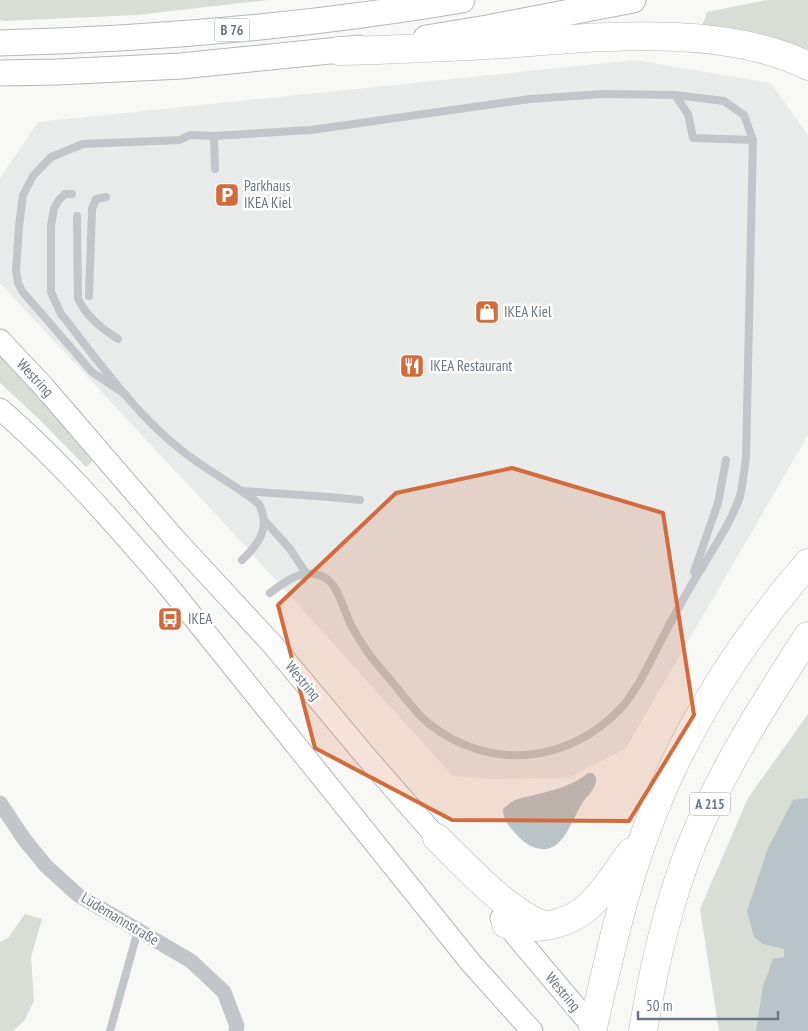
<svg xmlns="http://www.w3.org/2000/svg" width="808" height="1031" font-family="'PT Sans Narrow',sans-serif">
<style>
.built{fill:#e9eaea}
.green{fill:#d8ddd6}
.water{fill:#bac3c8}
.lines{fill:none;stroke-linecap:round;stroke-linejoin:round}
.secondary-casing{stroke:#b3b7bc;stroke-width:23}
.trunk-casing{stroke:#b4b7ba;stroke-width:27}
.motorway-casing{stroke:#b4b7ba;stroke-width:29}
.service{stroke:#c2c5c9;stroke-width:8}
.minor{stroke:#c2c5c9;stroke-width:15}
.secondary{stroke:#fff;stroke-width:21}
.trunk{stroke:#fff;stroke-width:25}
.motorway{stroke:#fff;stroke-width:28}
.marked{fill:#d16c3e;fill-opacity:0.2;stroke:#d16c3e;stroke-width:4;stroke-linejoin:round}
.labels{text-anchor:middle;stroke-width:5;stroke-linejoin:round;paint-order:stroke}
.shield{fill:#fff;stroke:#97a0a9;stroke-width:1}
.shield-label{font-size:14px;font-weight:bold;fill:#6b7784}
.poi-label{font-size:15px;fill:#6b7784;stroke:#fff;text-anchor:start}
.street-label{font-size:15px;fill:#6b7784;stroke:#fff}
</style>
<rect width="100%" height="100%" fill="#f8f8f6"/>
<path class="built" d="M635,60L771,83L808,135V435L626,748L569,778L493,779L453,776L235,535L0,283V178L38,122Z"/>
<g class="green">
<path d="M0,0H268L137,15L4,21L0,20Z"/>
<path d="M766,0H808V50L746,32L702,26L707,12Z"/>
<path d="M0,355L37,394L93,461L86,467L39,419L0,383Z"/>
<path d="M808,714V1031H719L700,909L748,798Z"/>
<path d="M25,914L42,919L31,957L34,1001L24,1021L13,1031H0V942L8,938Z"/>
</g>
<g class="water">
<path d="M588,773H593C602,782 589,794 583,802C571,820 563,856 536,848C529,846 522,841 517,835C510,827 503,821 503,809C517,796 521,799 538,794C555,790 574,785 588,773Z"/>
<path d="M808,798V1031H756L763,986L773,959L784,957V949L763,944L754,937L747,911L768,848L793,800Z"/>
</g>
<g class="lines">
<defs>
<g id="secondary">
<path d="M0,340L44,387L174,538L272,644L368,759L447,849"/>
<path d="M0,409C60,461 113,522 165,582L471,963L532,1031"/>
<path d="M501,918L596,1031"/>
</g>
<g id="trunk">
<path d="M426,38L487,28L633,0"/>
<path d="M0,43C155,39 309,26 462,0"/>
<path d="M0,73L57,72L181,66L359,48"/>
</g>
<g id="motorway">
<path d="M339,51C394,50 450,47 505,44C600,37 721,23 808,66"/>
<path d="M437,838C466,866 506,911 543,925"/>
<path d="M506,924C532,932 570,925 590,905C606,890 618,870 631,852"/>
<path d="M593,1027C608,962 622,897 645,834C681,734 739,643 808,563"/>
<path d="M643,1031C654,966 668,902 693,841C723,768 765,702 808,636"/>
</g>
</defs>
<use href="#secondary" class="secondary-casing"/>
<use href="#trunk" class="trunk-casing"/>
<use href="#motorway" class="motorway-casing"/>
<g class="service">
<path d="M675,95L688,114L693,138L753,140"/>
<path d="M214,136L215,169"/>
<path d="M72,194H65L59,200L54,208L51,226V292L61,314C98,360 133,412 180,449C205,470 235,484 259,504C271,527 259,544 242,560"/>
<path d="M77,216L78,299C87,317 101,328 118,339"/>
<path d="M89,296L92,209L96,199L106,197"/>
<path d="M126,395L92,372L22,291L18,283L16,270L19,226L23,195L33,176L51,157L83,144L180,140L190,135L214,136L311,130L530,99L603,94L675,95L724,101L744,115L753,140L746,458C744,470 743,484 740,496C732,520 716,544 703,566C689,588 676,612 664,635C651,659 640,686 622,707C569,764 490,772 428,723C415,712 404,696 393,683C384,672 373,661 365,648C360,641 355,633 351,625C345,613 338,586 327,579C306,565 287,580 270,593"/>
<path d="M243,491L329,497L360,500"/>
<path d="M265,521L290,549L306,573"/>
<path d="M694,572L718,503L726,460"/>
<path d="M110,1031L138,930"/>
</g>
<path class="minor" d="M0,803L24,839L46,866L78,895L191,961L224,992L237,1026L236,1031"/>
<use href="#secondary" class="secondary"/>
<use href="#trunk" class="trunk"/>
<use href="#motorway" class="motorway"/>
</g>
<path class="marked" d="M512,468L663,513L694,715L629,821L452,820L315,748L278,605L396,493Z"/>
<defs>
<symbol id="parking-square" viewBox="-11 -11 22 22"><rect x="-9" y="-9" width="18" height="18" rx="4" fill="#d16c3e" stroke="#fff"/><path d="M-3.5-5.5H1a3.5 3.5 0 0 1 0 7H-1V5.5H-3.5ZM-1-3.4V-.6H.8a1.4 1.4 0 0 0 0-2.8Z" fill="#fff"/></symbol>
<symbol id="shop-square" viewBox="-11 -11 22 22"><rect x="-9" y="-9" width="18" height="18" rx="4" fill="#d16c3e" stroke="#fff"/><path d="M-5-2.5h2.3a2.7 3.5 0 0 1 5.4 0H5L5.5 6h-11ZM-1.5-2.5h3a1.5 2.3 0 0 0-3 0Z" fill="#fff"/></symbol>
<symbol id="restaurant-square" viewBox="-11 -11 22 22"><rect x="-9" y="-9" width="18" height="18" rx="4" fill="#d16c3e" stroke="#fff"/><path d="M-5-6h1v4h1v-4h1v4h1v-4h1v5L-1.5 .5V6h-2V.5L-5-1ZM5-6V6H3V1.5H1.5Q1.5-4 5-6Z" fill="#fff"/></symbol>
<symbol id="bus-square" viewBox="-11 -11 22 22"><rect x="-9" y="-9" width="18" height="18" rx="4" fill="#d16c3e" stroke="#fff"/><path d="M-5-6H5V4H4V6H2V4H-2V6H-4V4H-5ZM-3.5-4V0h7V-4ZM-3.5 1.2v1.5H-2V1.2ZM2 1.2v1.5H3.5V1.2Z" fill="#fff"/></symbol>
</defs>
<g fill-rule="evenodd">
<use href="#parking-square" x="213" y="181" width="28" height="28"/>
<use href="#shop-square" x="473" y="298" width="28" height="28"/>
<use href="#restaurant-square" x="398" y="352" width="28" height="28"/>
<use href="#bus-square" x="156" y="605" width="28" height="28"/>
</g>
<g class="labels">
<g class="shield">
<rect x="214.5" y="18.5" width="35" height="23" rx="4"/>
<rect x="690" y="792.5" width="40" height="23" rx="4"/>
</g>
<g class="shield-label">
<text x="232" y="35">B 76</text>
<text x="710" y="809">A 215</text>
</g>
<g class="poi-label">
<text x="244" y="191">Parkhaus<tspan x="244" dy="17">IKEA Kiel</tspan></text>
<text x="504" y="317">IKEA Kiel</text>
<text x="430" y="371">IKEA Restaurant</text>
<text x="188" y="624">IKEA</text>
</g>
<g class="street-label">
<text transform="translate(35 378) rotate(47)" y="5">Westring</text>
<text transform="translate(303 681) rotate(50)" y="5">Westring</text>
<text transform="translate(120 919) rotate(31)" y="5">Lüdemannstraße</text>
<text transform="translate(563 992) rotate(50)" y="5">Westring</text>
</g>
</g>
<path d="M638 1011v8h140v-8" fill="none" stroke="#6b7784" stroke-width="2.5"/>
<text x="646" y="1011" font-size="15" fill="#6b7784" stroke="#ffffff" stroke-width="4" paint-order="stroke">50 m</text>
</svg>
